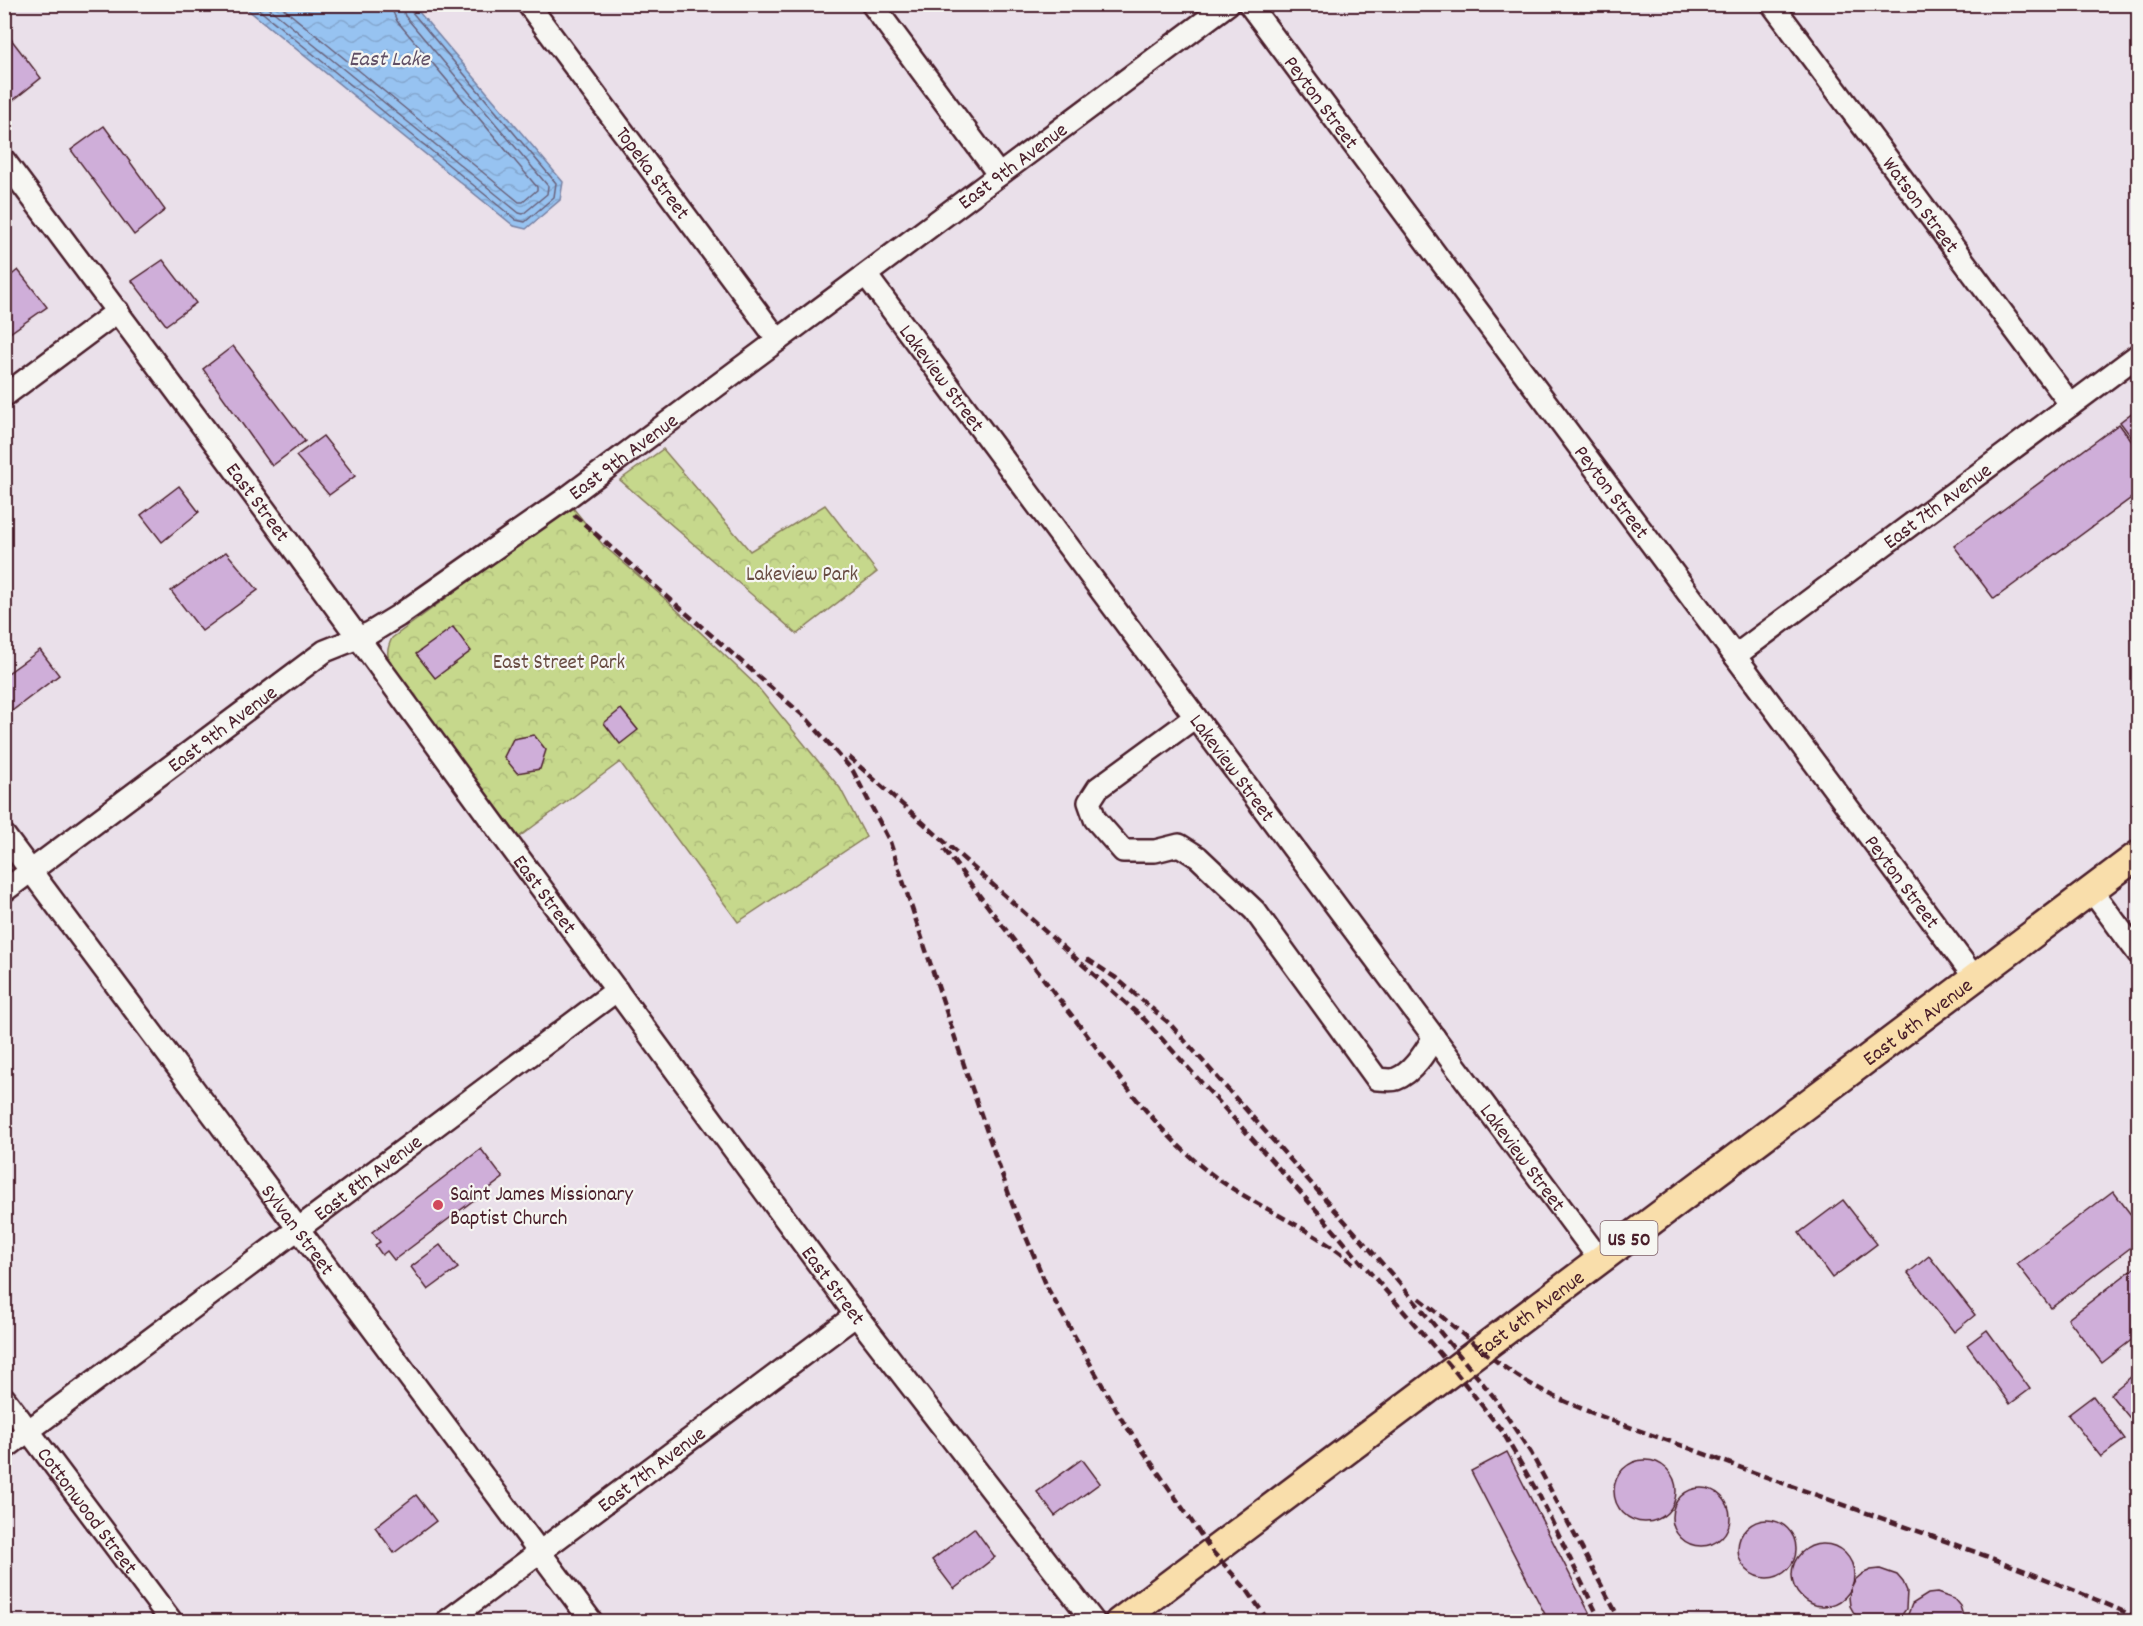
<svg xmlns="http://www.w3.org/2000/svg" width="2143" height="1626" font-family="Dekko,sans-serif">
<style>
.park{fill:url(#park-crowns);stroke:#887c5c;stroke-width:1.5}
.water{fill:url(#water-waves);stroke:#7881a2;stroke-width:1.5}
.lines{fill:none;stroke-linecap:round;stroke-linejoin:round}
.shore{stroke:#69617a;stroke-width:1.5}
.building{fill:#cfaed9;stroke:#4a1f2b;stroke-width:1.5}
.minor-casing{stroke:#4a1f2b;stroke-width:26}
.major-casing{stroke:#4a1f2b;stroke-width:32}
.minor{stroke:#f6f6f2;stroke-width:21}
.major{stroke:#f9deab;stroke-width:27}
.rail{stroke:#4a1f2b;stroke-width:4.5;stroke-dasharray:9 4.5;stroke-linecap:butt}
.poi-dot{fill:#d1495b;stroke:#f6f6f2;stroke-width:2}
.labels{text-anchor:middle;stroke-width:4.5;stroke-linejoin:round;paint-order:stroke}
.shield{fill:#f6f6f2;stroke:#7e6067;stroke-width:1.5}
.shield-label{font-size:20px;font-weight:bold;fill:#4a1f2b}
.street-label{font-size:21px;fill:#4a1f2b;stroke:#f6f6f2}
.park-label{font-size:21px;fill:#694d43;stroke:#f6f6f2}
.poi-label{font-size:21px;fill:#4a1f2b;stroke:#f6f6f2;text-anchor:start}
.water-label{font-size:22px;font-style:italic;fill:#615066;stroke:#f6f6f2}
</style>
<defs>
<pattern id="park-crowns" width="20" height="18" patternUnits="userSpaceOnUse" patternTransform="scale(1.5)"><rect width="20" height="18" fill="#c6d88c"/><path d="M2 6a3 3 0 1 1 6 0M12 15a3 3 0 1 1 6 0" fill="none" stroke="#acb979"/></pattern>
<pattern id="water-waves" width="16" height="10" patternUnits="userSpaceOnUse" patternTransform="scale(1.5)"><rect width="16" height="10" fill="#97c3f1"/><path d="M0 5q4-4 8 0t8 0" fill="none" stroke="#84a7cf"/></pattern>
</defs>
<rect width="100%" height="100%" fill="#eae0ea"/>
<filter id="ink" filterUnits="userSpaceOnUse"><feTurbulence type="fractalNoise" baseFrequency=".0167" numOctaves="2"/><feDisplacementMap in="SourceGraphic" scale="12" xChannelSelector="R" yChannelSelector="G"/><feConvolveMatrix kernelMatrix="1 2 1 2 8 2 1 2 1" color-interpolation-filters="sRGB"/></filter>
<g filter="url(#ink)">
<g class="park">
<path d="M663,449L750,551L825,505L877,572L797,634L620,480Z"/>
<path d="M573,508L603,545L662,596L756,685L840,788L866,837L738,922L620,762L519,837L391,666C386,656 387,648 392,638L563,512Z"/>
</g>
<path class="water" d="M242,5H413L563,182L560,200L526,229L514,226Z"/>
<g class="lines">
<g class="shore">
<path d="M252,4L516,220L525,222L554,197L556,183L411,11L409,4"/>
<path d="M264,4L519,213L523,214L547,194L548,186L405,16L401,4"/>
<path d="M278,4L519,202H523L537,190V187L397,21L393,12L392,4"/>
</g>
</g>
<g class="building">
<path d="M4,30L41,78L6,106L4,104Z"/>
<path d="M104,126L165,210L134,235L71,150Z"/>
<path d="M163,260L196,303L166,325L132,281Z"/>
<path d="M18,270L47,307L4,337V281Z"/>
<path d="M233,346L305,441L272,466L203,369Z"/>
<path d="M2138,408V446L2120,422Z"/>
<path d="M2119,424L2138,450V493L1994,599L1954,546Z"/>
<path d="M323,436L355,476L329,495L296,456Z"/>
<path d="M179,486L199,512L162,542L141,515Z"/>
<path d="M226,552L258,590L202,631L171,591Z"/>
<path d="M453,627L471,651L435,678L416,654Z"/>
<path d="M40,650L59,675L4,717V676Z"/>
<path d="M621,709L638,730L620,744L604,723Z"/>
<path d="M534,735L546,750L540,769L517,773L504,757L513,739Z"/>
<path d="M481,1149L503,1178L394,1260L387,1251L382,1255L375,1245L380,1242L372,1232Z"/>
<path d="M2113,1191L2138,1224V1242L2051,1308L2017,1264Z"/>
<path d="M1843,1200L1877,1244L1832,1278L1799,1233Z"/>
<path d="M440,1245L458,1268L428,1290L411,1267Z"/>
<path d="M1929,1256L1975,1315L1954,1332L1908,1273Z"/>
<path d="M2138,1265V1335L2102,1363L2068,1319Z"/>
<path d="M1987,1330L2030,1389L2010,1404L1967,1345Z"/>
<path d="M2132,1376L2138,1384V1428L2110,1394Z"/>
<path d="M2093,1396L2125,1439L2101,1457L2068,1415Z"/>
<path d="M1507,1452L1594,1622H1549L1471,1471Z"/>
<path d="M1082,1459L1100,1483L1055,1516L1037,1492Z"/>
<circle cx="1645" cy="1491" r="31"/>
<circle cx="1701" cy="1517" r="29"/>
<path d="M416,1495L436,1521L394,1553L375,1527Z"/>
<circle cx="1767" cy="1549" r="29"/>
<path d="M974,1528L995,1557L954,1589L932,1560Z"/>
<circle cx="1823" cy="1575" r="31"/>
<path d="M1880,1569L1897,1575L1903,1582L1907,1591L1906,1609L1897,1622H1859L1850,1606L1849,1597L1851,1588L1855,1580L1862,1574L1871,1570Z"/>
<path d="M1937,1593L1954,1599L1960,1606L1965,1622H1905L1912,1604L1928,1594Z"/>
</g>
<g class="lines">
<defs>
<g id="minor">
<path id="s1" d="M528,4L778,340"/>
<path d="M872,4L999,175"/>
<path id="s2" d="M1249,4L1975,978"/>
<path id="s3" d="M1772,4L2071,405"/>
<path id="s4" d="M4,160L265,510L497,828L856,1315L1094,1622"/>
<path id="s5" d="M866,275L1600,1260"/>
<path d="M4,396L118,311"/>
<path id="s6" d="M1735,656L2138,355"/>
<path d="M1195,717L1098,788L1089,802L1095,819L1123,851H1155L1179,845L1198,857L1255,911L1377,1079C1382,1079 1391,1081 1396,1079C1413,1073 1426,1051 1434,1037"/>
<path id="s7" d="M4,835L592,1622"/>
<path d="M2091,890L2138,953"/>
<path id="s8" d="M4,891L325,651L370,633L398,616L568,497L1228,4"/>
<path id="s9" d="M4,1398L172,1622"/>
<path id="s10" d="M4,1449L617,990"/>
<path id="s11" d="M446,1622L856,1315"/>
</g>
<g id="major">
<path id="s12" d="M1119,1622L2138,855"/>
</g>
</defs>
<use href="#minor" class="minor-casing"/>
<use href="#major" class="major-casing"/>
<use href="#minor" class="minor"/>
<use href="#major" class="major"/>
<g class="rail">
<path d="M574,515L807,719L853,771L890,842L969,1080L1013,1206L1048,1289L1122,1420L1212,1551L1247,1590L1269,1622"/>
<path d="M849,757L1145,1020L1318,1212L1454,1370L1502,1431L1539,1495L1601,1622"/>
<path d="M944,849C989,908 1034,967 1080,1026C1115,1072 1150,1121 1194,1160C1242,1203 1305,1222 1354,1264"/>
<path d="M1087,959L1116,978L1170,1024L1396,1279L1494,1397L1531,1453L1621,1622"/>
<path d="M1419,1298C1452,1324 1483,1354 1519,1377C1570,1409 1637,1429 1694,1450C1842,1507 1994,1553 2138,1618"/>
</g>
</g>
</g>
<circle class="poi-dot" cx="438" cy="1205" r="6"/>
<g class="labels">
<rect class="shield" x="1600.5" y="1221" width="57" height="34" rx="4.5"/>
<g class="shield-label">
<text x="1629" y="1245">US 50</text>
</g>
<g class="street-label">
<text dy="7" stroke="none"><textPath href="#s2" startOffset="122">Peyton Street</textPath></text>
<text dy="7" stroke="none"><textPath href="#s8" startOffset="1244">East 9th Avenue</textPath></text>
<text dy="7" stroke="none"><textPath href="#s1" startOffset="210">Topeka Street</textPath></text>
<text dy="7" stroke="none"><textPath href="#s3" startOffset="250">Watson Street</textPath></text>
<text dy="7" stroke="none"><textPath href="#s5" startOffset="128">Lakeview Street</textPath></text>
<text dy="7" stroke="none"><textPath href="#s8" startOffset="758">East 9th Avenue</textPath></text>
<text dy="7" stroke="none"><textPath href="#s2" startOffset="608">Peyton Street</textPath></text>
<text dy="7" stroke="none"><textPath href="#s4" startOffset="426">East Street</textPath></text>
<text dy="7" stroke="none"><textPath href="#s6" startOffset="252">East 7th Avenue</textPath></text>
<text dy="7" stroke="none"><textPath href="#s8" startOffset="272">East 9th Avenue</textPath></text>
<text dy="7" stroke="none"><textPath href="#s5" startOffset="614">Lakeview Street</textPath></text>
<text dy="7" stroke="none"><textPath href="#s2" startOffset="1094">Peyton Street</textPath></text>
<text dy="7" stroke="none"><textPath href="#s4" startOffset="912">East Street</textPath></text>
<text dy="7" stroke="none"><textPath href="#s12" startOffset="999">East 6th Avenue</textPath></text>
<text dy="7" stroke="none"><textPath href="#s5" startOffset="1100">Lakeview Street</textPath></text>
<text dy="7" stroke="none"><textPath href="#s10" startOffset="454">East 8th Avenue</textPath></text>
<text dy="7" stroke="none"><textPath href="#s7" startOffset="492">Sylvan Street</textPath></text>
<text dy="7" stroke="none"><textPath href="#s4" startOffset="1398">East Street</textPath></text>
<text dy="7" stroke="none"><textPath href="#s12" startOffset="513">East 6th Avenue</textPath></text>
<text dy="7" stroke="none"><textPath href="#s11" startOffset="256">East 7th Avenue</textPath></text>
<text dy="7" stroke="none"><textPath href="#s9" startOffset="140">Cottonwood Street</textPath></text>
</g>
<g class="park-label">
<text x="802" y="580">Lakeview Park</text>
<text x="559" y="668">East Street Park</text>
</g>
<g class="poi-label">
<text x="450" y="1200">Saint James Missionary<tspan x="450" dy="24">Baptist Church</tspan></text>
</g>
<g class="water-label">
<text x="389" y="65">East Lake</text>
</g>
</g>
<rect width="2143" height="1626" fill="none" stroke="#f6f6f2" stroke-width="24"/>
<rect x="12" y="12" width="2119" height="1602" fill="none" stroke="#4a1f2b" stroke-width="2" filter="url(#ink)"/>
</svg>
